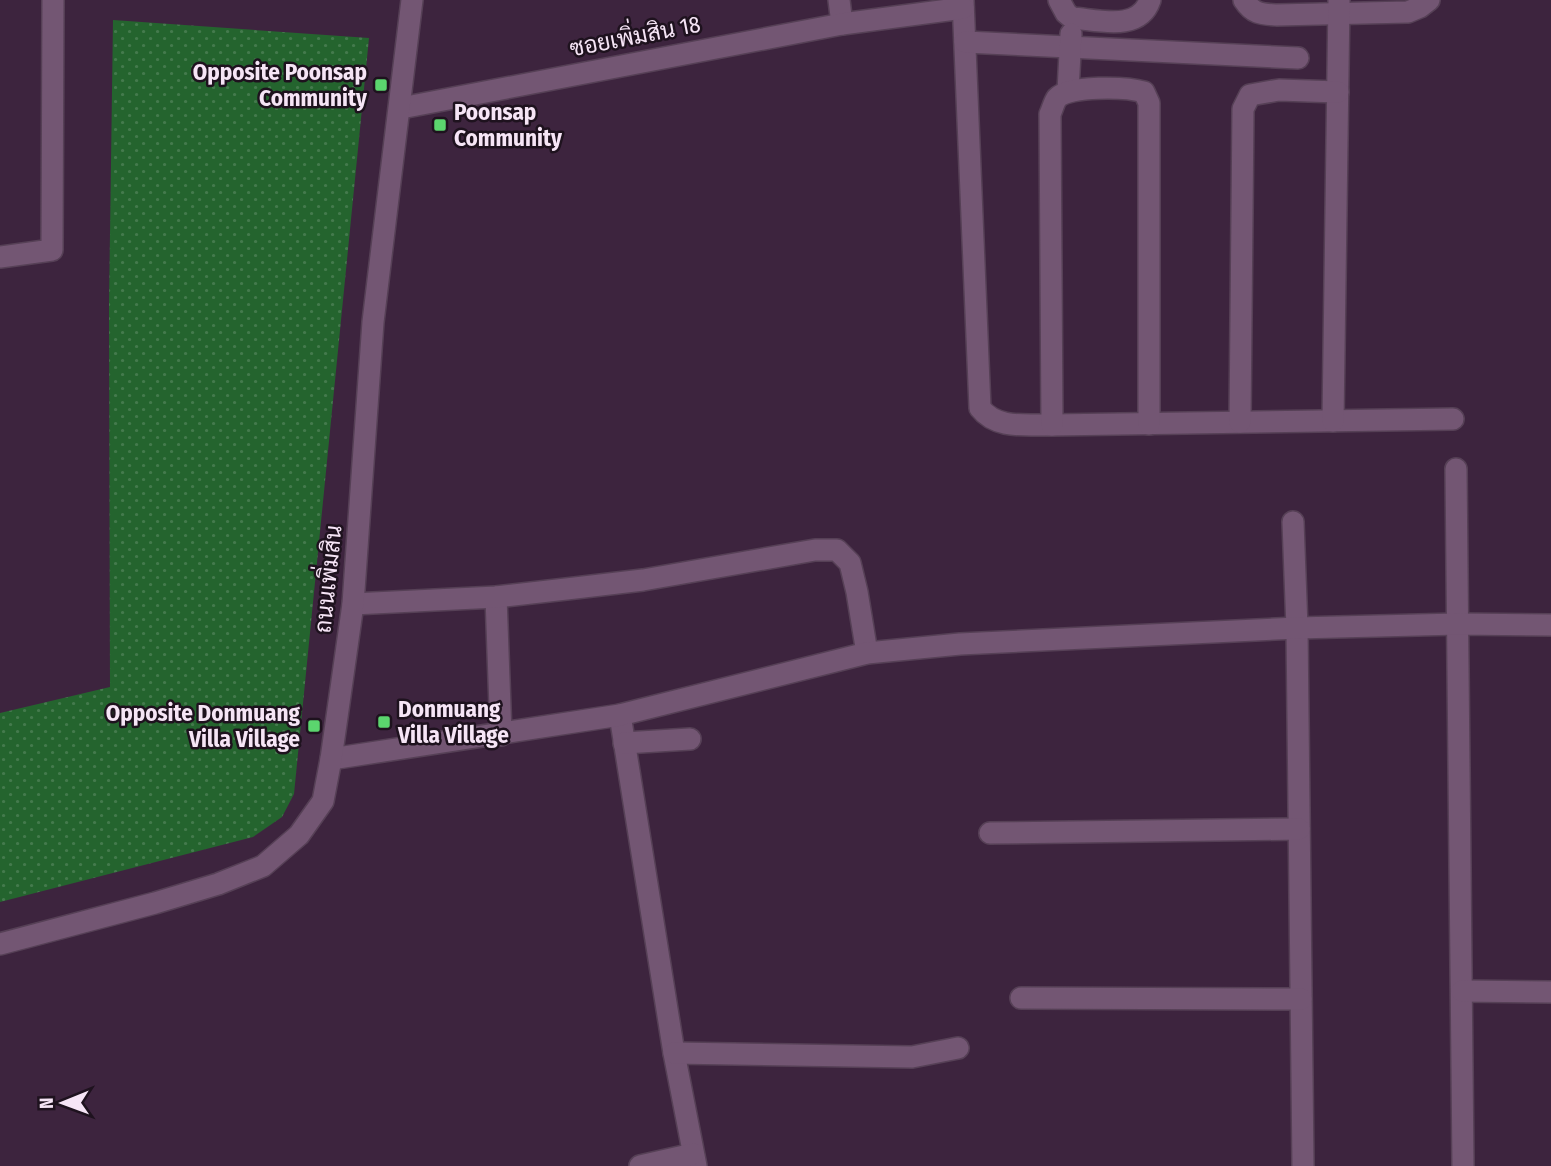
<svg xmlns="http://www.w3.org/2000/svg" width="1551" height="1166" font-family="'Fira Sans Condensed',Sarabun,sans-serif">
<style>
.grass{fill:url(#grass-dots)}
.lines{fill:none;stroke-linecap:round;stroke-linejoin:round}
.minor-casing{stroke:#564056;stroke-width:24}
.minor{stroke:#735673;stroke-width:21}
.poi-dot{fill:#5bd56e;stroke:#1e121e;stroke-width:2.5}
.labels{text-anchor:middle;stroke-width:5;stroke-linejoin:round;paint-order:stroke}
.street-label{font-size:23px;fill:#f6e5f6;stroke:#1e121e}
.poi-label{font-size:23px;font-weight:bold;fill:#f6e5f6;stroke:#1e121e;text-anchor:end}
</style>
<defs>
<pattern id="grass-dots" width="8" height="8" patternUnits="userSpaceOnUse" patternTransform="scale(1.75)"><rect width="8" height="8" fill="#24642e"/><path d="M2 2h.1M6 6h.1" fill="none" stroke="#447a4d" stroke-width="1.8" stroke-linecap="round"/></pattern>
</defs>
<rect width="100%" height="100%" fill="#3d243e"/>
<path class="grass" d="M113,20L369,38L294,794L282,817L253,837L0,902V713L110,687L109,306Z"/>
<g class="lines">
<defs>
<g id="minor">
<path d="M839,0L842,24"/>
<path d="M963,0L980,408C997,430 1027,424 1052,425L1453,419"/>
<path d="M1059,0L1066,13L1072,18C1099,20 1139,32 1150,0"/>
<path d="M1244,0C1253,14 1261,14 1277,15L1408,12L1420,7L1429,0"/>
<path d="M965,42L1298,58"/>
<path d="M1068,91L1071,34"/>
<path d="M401,108L842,24L963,8"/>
<path d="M0,257L52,250L53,0"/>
<path d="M1333,421L1339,0"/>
<path d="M1240,422L1243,109L1250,95L1279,90L1338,92"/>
<path d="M1052,425L1050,114C1052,110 1054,102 1057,98C1069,85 1127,87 1144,92L1149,103V424"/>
<path d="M1456,469L1463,1166"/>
<path d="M1293,522L1297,628L1303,1166"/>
<path d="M496,597L501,735"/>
<path d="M353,604L496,597L575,588L643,580L815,550H837L850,563L857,592L867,653"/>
<path d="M620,715L674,1053L696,1166"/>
<path d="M624,743L690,739"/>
<path d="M331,759L620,715L867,653L960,644L1297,628L1458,624L1551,625"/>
<path d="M990,833L1299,829"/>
<path d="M0,944L155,903L218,884L263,866L299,835L323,801L331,759L353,604L373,322L412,0"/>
<path d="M1462,991L1551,992"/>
<path d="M1021,998L1301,999"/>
<path d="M674,1053L912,1057L958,1048"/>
<path d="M640,1166L693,1154"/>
</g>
</defs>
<use href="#minor" class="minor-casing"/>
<use href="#minor" class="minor"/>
</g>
<g class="poi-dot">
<rect x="374" y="78" width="14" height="14" rx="3.5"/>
<rect x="433" y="118" width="14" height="14" rx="3.5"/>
<rect x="377" y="715" width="14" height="14" rx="3.5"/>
<rect x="307" y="719" width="14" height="14" rx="3.5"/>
</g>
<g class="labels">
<g class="street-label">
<text transform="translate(635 36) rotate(-11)" y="8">ซอยเพิ่มสิน 18</text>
<text transform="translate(328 579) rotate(-84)" y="8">ถนนเพิ่มสิน</text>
</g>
<g class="poi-label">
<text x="367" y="80">Opposite Poonsap<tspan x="367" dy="26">Community</tspan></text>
<text x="454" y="120" text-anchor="start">Poonsap<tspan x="454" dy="26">Community</tspan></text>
<text x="398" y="717" text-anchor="start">Donmuang<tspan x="398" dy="26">Villa Village</tspan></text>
<text x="300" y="721">Opposite Donmuang<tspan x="300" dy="26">Villa Village</tspan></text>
</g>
</g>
<g transform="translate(63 1103) rotate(269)" stroke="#1e121e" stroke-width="5" paint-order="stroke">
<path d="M0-5L12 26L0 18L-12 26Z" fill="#f6e5f6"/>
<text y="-10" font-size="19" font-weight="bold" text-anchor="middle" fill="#f6e5f6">N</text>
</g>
</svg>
